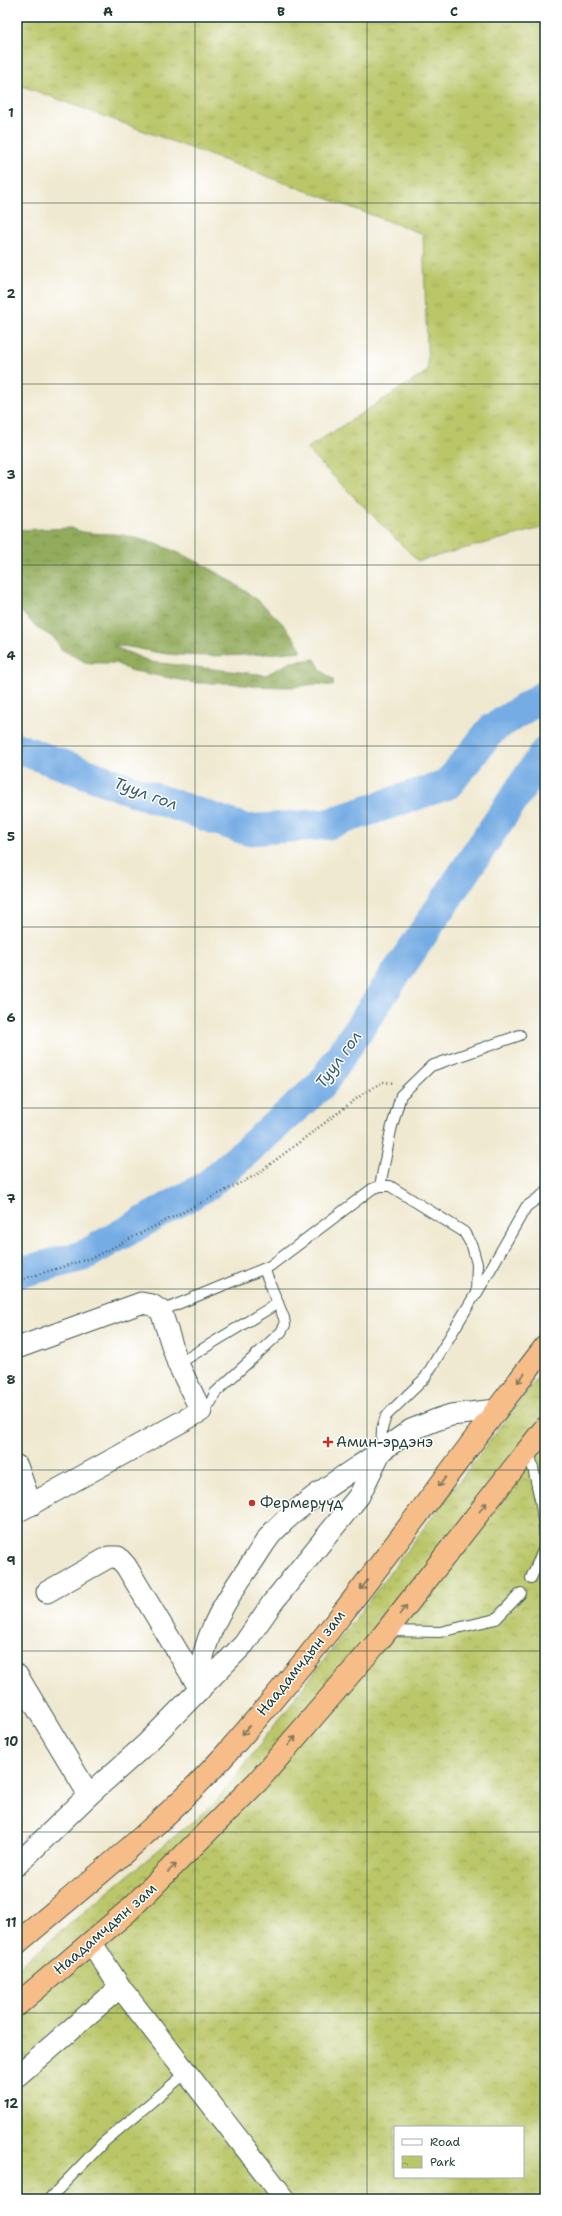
<svg xmlns="http://www.w3.org/2000/svg" width="562" height="2216" font-family="'Shantell Sans',sans-serif">
<style>
.grass{fill:url(#grass-tufts);stroke:#6c824e}
.forest{fill:url(#forest-crowns);stroke:#597448}
.park{fill:url(#park-crowns);stroke:#6c824e;fill-rule:evenodd}
.lines{fill:none;stroke-linecap:round;stroke-linejoin:round}
.river{stroke:#75ace4;stroke-width:31}
.lane-casing{stroke:#3e574c;stroke-width:12}
.street-casing{stroke:#3e574c;stroke-width:23}
.highway-casing{stroke:#3e574c;stroke-width:24}
.path{stroke:#3e574c;stroke-width:2.5;stroke-dasharray:1 3;stroke-linecap:butt}
.lane{stroke:#fff;stroke-width:10}
.street{stroke:#fff;stroke-width:21}
.highway{stroke:#f7bd88;stroke-width:22}
.oneway{stroke:#80775a}
.grid{fill:none;stroke:#1f3d34;stroke-width:1;stroke-opacity:0.55}
.poi-dot{fill:#c8321e;stroke:#fff;stroke-width:1.5}
.labels{text-anchor:middle;stroke-width:3;stroke-linejoin:round;paint-order:stroke}
.poi-label{font-size:15px;fill:#1f3d34;stroke:#fff;text-anchor:start}
.street-label{font-size:15px;fill:#1f3d34;stroke:#fff}
.water-label{font-size:16px;font-style:italic;fill:#395e69;stroke:#fff}
.neatline{fill:none;stroke:#1f3d34;stroke-width:1.5}
.grid-label{font-size:13px;text-anchor:middle;font-weight:bold;fill:#1f3d34}
</style>
<defs>
<pattern id="grass-tufts" width="24" height="20" patternUnits="userSpaceOnUse"><rect width="24" height="20" fill="#bac668"/><path d="M3 7l-1-3M5 7V3M7 7l1-3M15 17l-1-3M17 17v-4M19 17l1-3" fill="none" stroke="#97a256"/></pattern>
<pattern id="forest-crowns" width="20" height="18" patternUnits="userSpaceOnUse"><rect width="20" height="18" fill="#93ab5c"/><path d="M2 6a3 3 0 1 1 6 0M12 15a3 3 0 1 1 6 0" fill="none" stroke="#778c4d"/></pattern>
<pattern id="park-crowns" width="20" height="18" patternUnits="userSpaceOnUse"><rect width="20" height="18" fill="#bac668"/><path d="M2 6a3 3 0 1 1 6 0M12 15a3 3 0 1 1 6 0" fill="none" stroke="#97a256"/></pattern>
</defs>
<rect width="100%" height="100%" fill="#fff"/>
<filter id="ink" filterUnits="userSpaceOnUse"><feTurbulence type="fractalNoise" baseFrequency=".025" numOctaves="2"/><feDisplacementMap in="SourceGraphic" scale="8" xChannelSelector="R" yChannelSelector="G"/><feConvolveMatrix kernelMatrix="1 2 1 2 8 2 1 2 1" color-interpolation-filters="sRGB"/></filter>
<filter id="wash" filterUnits="userSpaceOnUse"><feTurbulence type="fractalNoise" baseFrequency=".012" numOctaves="4" result="noise"/><feDisplacementMap in="SourceGraphic" scale="16" xChannelSelector="R" yChannelSelector="G"/><feGaussianBlur stdDeviation="0.9" result="paint"/><feColorMatrix in="noise" values="0 0 0 0 0 0 0 0 0 0 0 0 0 0 0 0 0 1.4 0 .05"/><feComposite in="paint" operator="in"/></filter>
<g filter="url(#wash)">
<rect width="100%" height="100%" fill="#f0e9d1"/>
<path class="grass" d="M17,17H545V527L418,561L306,449L428,371L423,234L17,84Z"/>
<path class="forest" d="M71,528C88,536 104,532 122,535C181,545 274,597 302,651C258,655 212,658 167,654C150,652 129,645 113,646L151,662L266,675L291,662L315,659L321,670L333,680V686L317,684L292,687L252,686L229,683H195L129,670L116,663H87L61,649L55,639L38,628L20,611L17,612V530Z"/>
<path class="park" d="M545,1368V2199H17V1968L217,1801ZM395,2127H523V2177H395Z"/>
<g class="lines">
<g class="river">
<path d="M17,748L128,789L247,830L328,824L448,784L492,729L545,695"/>
<path d="M17,1273L83,1256L208,1185L321,1085L545,752"/>
</g>
</g>
</g>
<g filter="url(#ink)">
<g class="lines">
<defs>
<g id="lane">
<path d="M380,1186L391,1130L401,1095L431,1066L520,1035"/>
<path d="M477,1293L526,1207L545,1193"/>
<path d="M161,1311L270,1266L372,1189L380,1186H390L464,1232L472,1246L477,1264L476,1293L425,1378L386,1416L382,1429L381,1451"/>
<path d="M178,1364L278,1303"/>
<path d="M201,1411L211,1402L215,1393L281,1332L285,1325L284,1318L264,1269"/>
<path d="M529,1450L541,1504L545,1537"/>
<path d="M531,1578L545,1546"/>
<path d="M386,1631L440,1632L496,1619L521,1593"/>
<path d="M49,2199L104,2142L186,2073"/>
</g>
<g id="street">
<path d="M17,1348L141,1303L152,1305L161,1311L178,1364L201,1411L17,1512"/>
<path d="M17,1466L31,1505"/>
<path d="M47,1592L109,1557H118L126,1566L200,1689"/>
<path d="M17,1675L89,1795"/>
<path d="M200,1690C198,1641 226,1599 253,1561C260,1551 266,1539 274,1531C305,1499 345,1476 381,1451"/>
<path d="M17,1865L89,1795L146,1744L244,1644L273,1602L359,1496L381,1451L411,1430L436,1420L451,1415L497,1410"/>
<path d="M91,1942L120,1987L285,2199"/>
<path d="M17,2076L120,1987"/>
</g>
<g id="highway">
<path d="M17,1943C88,1883 163,1824 225,1755C340,1626 439,1483 545,1347"/>
<path d="M17,2005L128,1911L258,1781L381,1638L545,1428"/>
</g>
</defs>
<use href="#lane" class="lane-casing"/>
<use href="#street" class="street-casing"/>
<use href="#highway" class="highway-casing"/>
<path class="path" d="M17,1281L94,1257L256,1175L364,1093L383,1082L394,1083"/>
<use href="#lane" class="lane"/>
<use href="#street" class="street"/>
<use href="#highway" class="highway"/>
</g>
<defs><path id="oneway-shaft" d="M-6 0H5M1.5-3L5.5 0L1.5 3" fill="none" stroke-width="1.6" stroke-linecap="round" stroke-linejoin="round"/></defs>
<g class="oneway">
<use href="#oneway-shaft" transform="translate(521 1378) rotate(128)"/>
<use href="#oneway-shaft" transform="translate(442 1482) rotate(127)"/>
<use href="#oneway-shaft" transform="translate(483 1507) rotate(-52)"/>
<use href="#oneway-shaft" transform="translate(364 1585) rotate(127)"/>
<use href="#oneway-shaft" transform="translate(403 1610) rotate(-52)"/>
<use href="#oneway-shaft" transform="translate(246 1730) rotate(130)"/>
<use href="#oneway-shaft" transform="translate(292 1741) rotate(-49)"/>
<use href="#oneway-shaft" transform="translate(172 1868) rotate(-45)"/>
</g>
</g>
<path class="grid" d="M195,17V2199M367,17V2199M17,203H545M17,384H545M17,565H545M17,746H545M17,927H545M17,1108H545M17,1289H545M17,1470H545M17,1651H545M17,1832H545M17,2013H545"/>
<g class="poi-dot">
<path d="M326 1436h4v4h4v4h-4v4h-4v-4h-4v-4h4z"/>
<circle cx="252" cy="1503" r="4"/>
</g>
<g class="labels">
<g class="poi-label">
<text x="336" y="1447">Амин-эрдэнэ</text>
<text x="260" y="1508">Фермерүүд</text>
</g>
<g class="street-label">
<text transform="translate(301 1663) rotate(-51)" y="5">Наадамчдын зам</text>
<text transform="translate(105 1929) rotate(-41)" y="5">Наадамчдын зам</text>
</g>
<g class="water-label">
<text transform="translate(146 793) rotate(20)" y="6">Туул гол</text>
<text transform="translate(338 1059) rotate(-54)" y="6">Туул гол</text>
</g>
</g>
<rect width="562" height="2216" fill="none" stroke="#fff" stroke-width="44"/>
<rect x="394" y="2126" width="130" height="52" fill="#ffffff" stroke="#a5b1ae"/>
<rect x="402" y="2139" width="20" height="6" fill="#ffffff" stroke="#a5b1ae"/>
<text x="430" y="2146" font-size="12" fill="#1f3d34">Road</text>
<rect x="402" y="2156" width="20" height="12" fill="url(#park-crowns)" stroke="#a5b1ae"/>
<text x="430" y="2166" font-size="12" fill="#1f3d34">Park</text>
<rect x="22" y="22" width="518" height="2172" class="neatline"/>
<g class="grid-label">
<text x="108" y="16">A</text>
<text x="281" y="16">B</text>
<text x="454" y="16">C</text>
<text x="11" y="117">1</text>
<text x="11" y="298">2</text>
<text x="11" y="479">3</text>
<text x="11" y="660">4</text>
<text x="11" y="841">5</text>
<text x="11" y="1022">6</text>
<text x="11" y="1203">7</text>
<text x="11" y="1384">8</text>
<text x="11" y="1565">9</text>
<text x="11" y="1746">10</text>
<text x="11" y="1927">11</text>
<text x="11" y="2108">12</text>
</g>
</svg>
